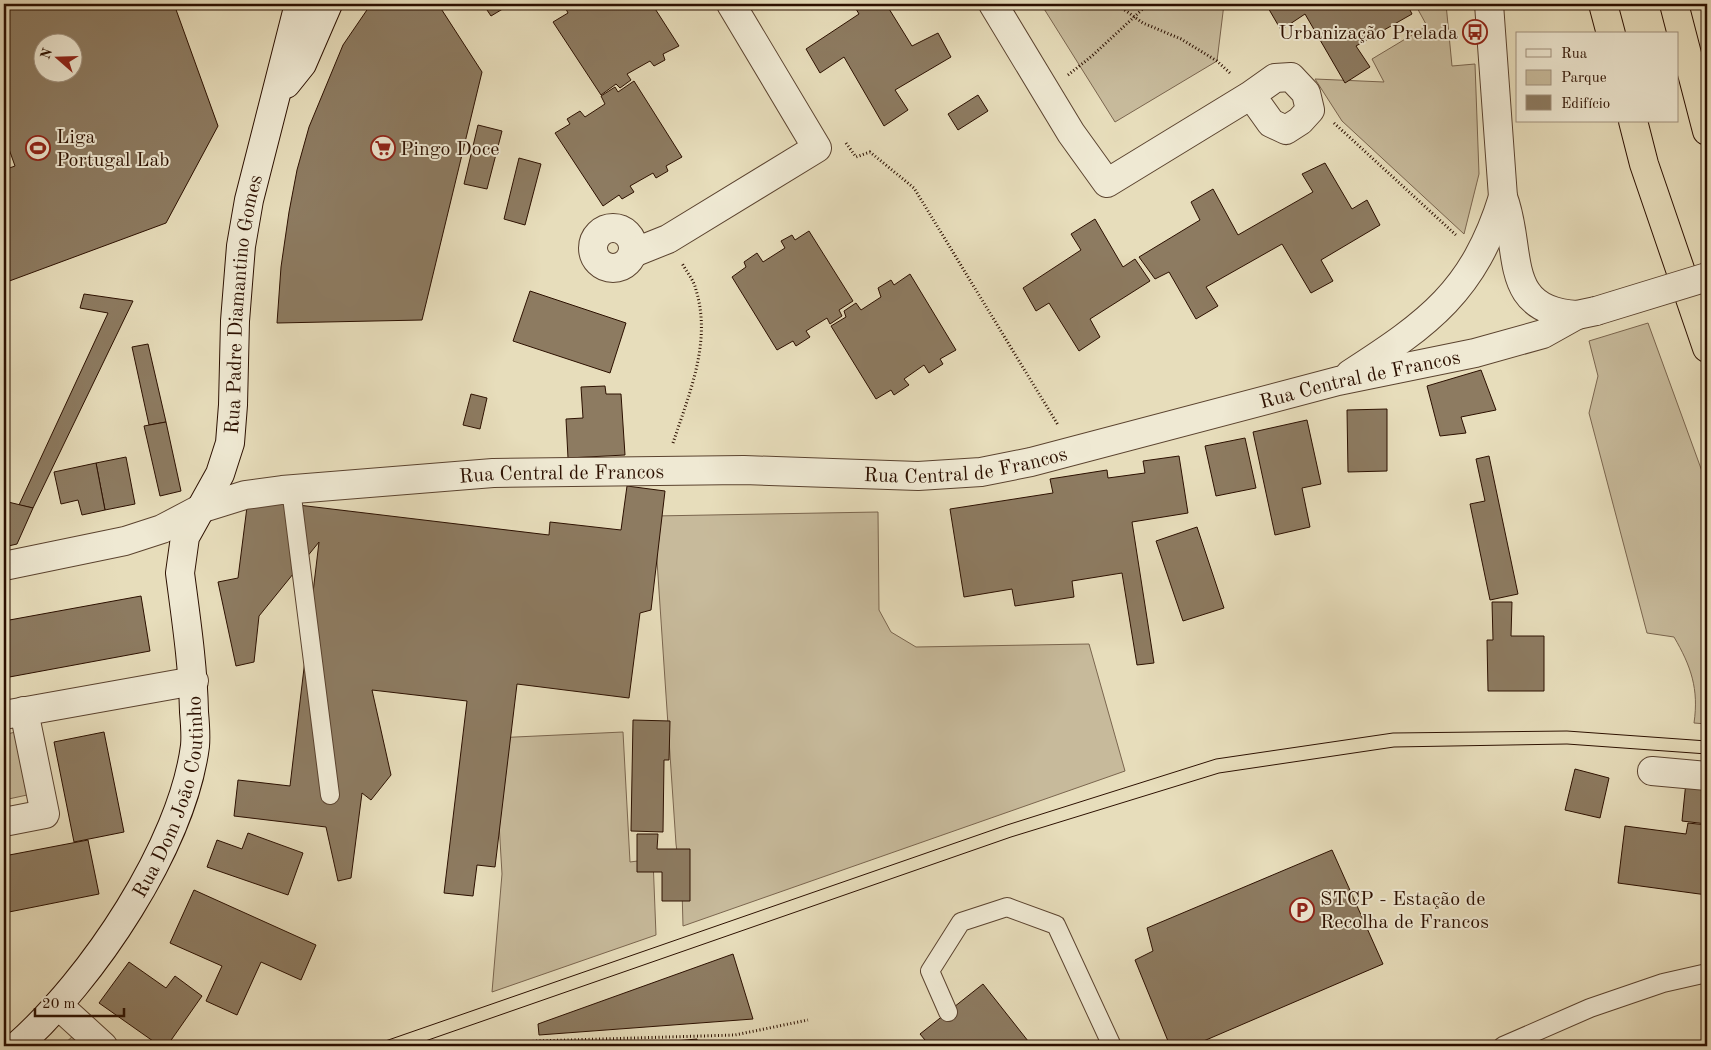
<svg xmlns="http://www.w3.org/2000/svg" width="1711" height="1050" font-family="'Old Standard TT',serif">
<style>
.green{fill:#c7ba9b;stroke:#7a654e}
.building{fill:#8d7b61;stroke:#2c1000;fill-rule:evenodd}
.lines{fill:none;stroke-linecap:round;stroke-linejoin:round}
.lane-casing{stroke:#5b432f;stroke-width:20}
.street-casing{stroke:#5b432f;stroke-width:30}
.secondary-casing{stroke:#2c1000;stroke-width:30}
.highway-casing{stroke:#2c1000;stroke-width:30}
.path{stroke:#2c1000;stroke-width:3;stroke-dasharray:1 2.5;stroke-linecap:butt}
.lane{stroke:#efe9d3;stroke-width:18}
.street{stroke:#efe9d3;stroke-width:28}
.secondary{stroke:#efe9d3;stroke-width:28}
.highway{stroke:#e7ddbb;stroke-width:28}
.tram{stroke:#2c1000;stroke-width:1}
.street-bridge-casing{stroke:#5b432f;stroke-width:30;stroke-linecap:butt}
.street-bridge{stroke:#efe9d3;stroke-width:28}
.labels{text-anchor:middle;stroke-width:4;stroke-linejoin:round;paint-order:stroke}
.poi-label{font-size:20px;fill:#2c1000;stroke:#efe9d3;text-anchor:start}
.street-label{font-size:20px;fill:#2c1000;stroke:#efe9d3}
</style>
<rect width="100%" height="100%" fill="#e7ddbb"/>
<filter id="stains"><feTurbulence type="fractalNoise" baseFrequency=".004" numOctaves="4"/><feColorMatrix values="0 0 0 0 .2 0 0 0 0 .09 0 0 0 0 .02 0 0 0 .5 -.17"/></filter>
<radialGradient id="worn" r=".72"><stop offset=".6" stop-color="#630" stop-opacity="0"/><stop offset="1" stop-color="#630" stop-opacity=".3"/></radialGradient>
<g class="green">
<path d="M1041,4H1224L1217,61L1115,122Z"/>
<path d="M1415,4H1446L1452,66L1475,64L1479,174L1464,234L1342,121L1315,79L1384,82L1372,59L1427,26Z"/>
<path d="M1648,323L1707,485V724L1694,723C1699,689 1691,666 1674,637L1647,633L1589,413L1598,376L1589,341Z"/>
<path d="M878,512L879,610L891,632L916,647L1089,644L1125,771L683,926L682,889L676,844L654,516Z"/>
<path d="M15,732L27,795L4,800V735Z"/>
<path d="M623,732L630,862L653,859L656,935L492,992L502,874L494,738Z"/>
<path d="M74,1035L85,1046H62Z"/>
</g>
<g class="building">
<path d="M4,4H174L218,126L166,223L4,283V170L15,166L4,135ZM42,42H72V72H42Z"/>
<path d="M371,4H438L482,72L422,320L277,323L281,267L289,212L297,170L309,127L343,45Z"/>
<path d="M483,4H511L491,16Z"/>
<path d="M571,4H580L582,6L585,4H652L679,46L663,54L665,60L654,66L650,61L627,74L631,80L620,88L616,84L601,95L553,22L568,13L565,7Z"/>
<path d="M853,4H886L912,46L938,33L951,57L895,90L908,110L884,126L844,57L820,73L806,49L859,14Z"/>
<path d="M1270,4H1407L1412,14L1356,46L1370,67L1345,83L1305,14L1281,30L1267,6Z"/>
<path d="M634,81L682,157L666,166L668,171L656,178L653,173L630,186L634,192L622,199L619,195L603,206L555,133L570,124L567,119L580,111L585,117L605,104L601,96L615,87L618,92Z"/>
<path d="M978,95L988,111L958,130L948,114Z"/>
<path d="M478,125L502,131L487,189L464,184Z"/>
<path d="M519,158L541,164L525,225L504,219Z"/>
<path d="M1325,163L1352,209L1367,200L1380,225L1321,260L1333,281L1311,293L1282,244L1206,287L1218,306L1196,319L1169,272L1155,279L1139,257L1200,220L1191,202L1213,189L1238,235L1313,192L1302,174Z"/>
<path d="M1095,219L1123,267L1135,259L1150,281L1090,319L1100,337L1079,351L1049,303L1036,311L1023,288L1081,250L1071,234Z"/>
<path d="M809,231L853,301L839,310L842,316L830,324L827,318L806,331L810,337L796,346L793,341L777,350L732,277L746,267L744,262L757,253L763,262L785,248L781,241L792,235L795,240Z"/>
<path d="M910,274L956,350L940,359L943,364L929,373L924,365L904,379L909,385L894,395L891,390L876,399L831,326L846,317L844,311L856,303L861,310L881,297L878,288L891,280L894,285Z"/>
<path d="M530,291L626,323L610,373L513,341Z"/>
<path d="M84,294L133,301L33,508L19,505L108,313L80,308Z"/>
<path d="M148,344L166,422L149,425L132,347Z"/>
<path d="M1481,370L1496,410L1461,417L1466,433L1440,436L1427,386Z"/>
<path d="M605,386L606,394H621L625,455L568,458L566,419L583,418L581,387Z"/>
<path d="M471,394L487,398L480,429L463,425Z"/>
<path d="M1387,409V471L1348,472L1347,410Z"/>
<path d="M1307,420L1321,484L1302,488L1310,527L1275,535L1253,432Z"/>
<path d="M166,422L181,491L160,496L144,426Z"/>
<path d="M1245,438L1256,488L1216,496L1205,446Z"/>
<path d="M1179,456L1188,513L1132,522L1154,663L1137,665L1122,573L1072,581L1074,597L1015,606L1012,589L964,597L950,509L1053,493L1050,479L1107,470L1108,478L1145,473L1143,461Z"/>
<path d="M1489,456L1518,594L1490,600L1470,504L1485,501L1476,459Z"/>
<path d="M126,457L135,504L105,510L96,463Z"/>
<path d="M96,463L105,510L82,515L78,500L61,504L54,472Z"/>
<path d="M627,486L665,491L651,610L640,613L629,698L517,684L495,867L477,865L473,896L444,893L467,701L372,690L391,775L371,800L362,793L351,878L338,881L326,827L234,816L238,780L290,786L319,542L259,616L254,662L236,666L218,582L238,578L248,499L549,535L550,522L621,530Z"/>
<path d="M4,501L33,508L17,544L4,547Z"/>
<path d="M1197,527L1224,608L1183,621L1156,541Z"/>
<path d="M141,596L150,651L4,678V621Z"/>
<path d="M1492,602H1512L1511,636H1544V691H1488L1487,640H1493Z"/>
<path d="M633,720L670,721L669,760H664L663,832L631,831Z"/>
<path d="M104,732L124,832L74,842L54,742Z"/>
<path d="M1575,769L1609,778L1600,818L1565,810Z"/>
<path d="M1687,772L1707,774V824L1682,821Z"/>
<path d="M1688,823L1707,825V895L1618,883L1625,826L1686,834Z"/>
<path d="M248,833L303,853L288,895L207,867L217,840L242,849Z"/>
<path d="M637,834H658L657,849H690V901H662V872H637Z"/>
<path d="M88,840L99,894L4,913V856Z"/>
<path d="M1332,850L1383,964L1192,1046H1170L1135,960L1153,951L1147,928Z"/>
<path d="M194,890L316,945L301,980L261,962L237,1015L206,1001L222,966L170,943Z"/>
<path d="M733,954L753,1019L539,1035L538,1024Z"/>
<path d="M129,962L166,988L175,976L202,996L167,1046H160L99,1003Z"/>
<path d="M983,984L1032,1046H930L920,1034Z"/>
<path d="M697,1039V1046H622Z"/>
</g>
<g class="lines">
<defs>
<g id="lane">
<path d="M291,489L330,795"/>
<path d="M948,1012L930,971L961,922L1007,907L1056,925L1112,1046"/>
<path d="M1503,1046L1590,1008L1663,983L1707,973"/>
</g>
<g id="street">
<path d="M993,4L1071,133L1107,183L1251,95L1275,78L1291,77L1306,93L1310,110L1300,121L1286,130L1271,123L1251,95"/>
<path d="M1489,4L1503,197C1523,248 1500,311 1577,315"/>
<circle cx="613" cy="248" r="20"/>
<path d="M633,253L668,239L817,148L731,4"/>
<path d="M1350,374C1429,323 1474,291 1503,197"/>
<path id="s1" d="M4,566L125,541L162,529L200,509L245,495L282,490L493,473L744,470L918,476L981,472L1031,462L1338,381L1475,353L1543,334L1577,315L1596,311"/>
<path d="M4,715L194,681"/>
<path d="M1652,771L1707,776"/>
<path d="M4,822L45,814L24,711"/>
<path d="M58,1005L103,1046"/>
</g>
<g id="secondary">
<path d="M286,84L302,64L328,4"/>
<path id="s2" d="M17,1046C92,980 182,846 195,746C196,735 195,723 194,712C193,665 186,619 180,573L185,537L220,474L230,443L233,405L235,321L241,246L249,200L299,4"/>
</g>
<g id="highway">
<path d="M1603,4L1611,34"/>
<path d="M1674,4L1707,131"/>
<path d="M1633,121L1644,164L1707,348"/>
</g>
</defs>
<use href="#lane" class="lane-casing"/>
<use href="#street" class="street-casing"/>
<use href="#secondary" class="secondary-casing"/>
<use href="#highway" class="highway-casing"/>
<g class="path">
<path d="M1116,4L1143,23L1181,39L1217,61L1230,73"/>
<path d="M1068,75L1092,56L1148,4"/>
<path d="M1334,123L1457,236"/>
<path d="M846,143L856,157L870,152L914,188L1058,425"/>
<path d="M673,443C689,394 712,342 696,290C694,280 686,271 682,263"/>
<path d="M505,1046L535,1041L735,1035L808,1020"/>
</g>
<use href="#lane" class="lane"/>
<use href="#street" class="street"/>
<use href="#secondary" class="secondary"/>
<use href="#highway" class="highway"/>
<g class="tram">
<path d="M371,1046L1007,825L1216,759L1393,733L1567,731L1707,741"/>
<path d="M411,1046L1011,837L1219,773L1394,747L1567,744L1707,754"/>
</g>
<defs>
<path id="street-bridge" d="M1596,311L1707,277"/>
</defs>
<use href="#street-bridge" class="street-bridge-casing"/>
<use href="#street-bridge" class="street-bridge"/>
</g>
<defs>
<symbol id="bus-ring" viewBox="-11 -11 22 22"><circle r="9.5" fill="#efe9d3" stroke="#8f2418" stroke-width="1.5"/><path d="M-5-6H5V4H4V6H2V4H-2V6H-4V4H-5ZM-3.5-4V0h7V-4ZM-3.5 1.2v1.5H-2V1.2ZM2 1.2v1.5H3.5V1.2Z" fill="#8f2418"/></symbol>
<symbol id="stadium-ring" viewBox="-11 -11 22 22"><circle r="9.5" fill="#efe9d3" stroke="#8f2418" stroke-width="1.5"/><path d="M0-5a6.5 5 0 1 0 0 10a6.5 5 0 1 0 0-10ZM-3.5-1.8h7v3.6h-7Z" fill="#8f2418"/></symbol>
<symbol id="supermarket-ring" viewBox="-11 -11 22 22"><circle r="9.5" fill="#efe9d3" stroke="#8f2418" stroke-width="1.5"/><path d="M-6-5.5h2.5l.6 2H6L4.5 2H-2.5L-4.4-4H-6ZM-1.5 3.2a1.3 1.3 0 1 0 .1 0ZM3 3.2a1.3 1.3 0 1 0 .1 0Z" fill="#8f2418"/></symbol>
<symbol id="parking-ring" viewBox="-11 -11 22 22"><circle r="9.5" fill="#efe9d3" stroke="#8f2418" stroke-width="1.5"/><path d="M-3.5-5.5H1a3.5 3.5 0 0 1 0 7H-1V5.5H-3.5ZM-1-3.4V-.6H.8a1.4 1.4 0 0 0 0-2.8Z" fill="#8f2418"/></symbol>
</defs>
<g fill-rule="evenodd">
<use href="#bus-ring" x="1461" y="18" width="28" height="28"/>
<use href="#stadium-ring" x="24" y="134" width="28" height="28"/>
<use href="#supermarket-ring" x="369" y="134" width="28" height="28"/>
<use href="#parking-ring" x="1288" y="896" width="28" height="28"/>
</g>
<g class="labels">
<g class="poi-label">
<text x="1458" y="39" text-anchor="end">Urbanização Prelada</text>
<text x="56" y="143">Liga<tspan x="56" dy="23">Portugal Lab</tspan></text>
<text x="400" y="155">Pingo Doce</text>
<text x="1320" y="905">STCP - Estação de<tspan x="1320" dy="23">Recolha de Francos</tspan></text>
</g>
<g class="street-label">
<text dy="7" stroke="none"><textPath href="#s2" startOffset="809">Rua Padre Diamantino Gomes</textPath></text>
<text dy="7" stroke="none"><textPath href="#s1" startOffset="1380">Rua Central de Francos</textPath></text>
<text dy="7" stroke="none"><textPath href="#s1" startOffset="975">Rua Central de Francos</textPath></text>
<text dy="7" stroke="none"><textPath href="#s1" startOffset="570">Rua Central de Francos</textPath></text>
<text dy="7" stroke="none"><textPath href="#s2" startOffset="299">Rua Dom João Coutinho</textPath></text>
</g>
</g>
<rect width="1711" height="1050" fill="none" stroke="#e7ddbb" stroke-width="20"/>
<rect x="5" y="5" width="1701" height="1040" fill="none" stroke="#2c1000" stroke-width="2.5"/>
<rect x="10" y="10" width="1691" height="1030" fill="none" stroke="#2c1000"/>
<rect x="1516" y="32" width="162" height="90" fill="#efe9d3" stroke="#a1927f"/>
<rect x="1526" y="49" width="25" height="8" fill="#efe9d3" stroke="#a1927f"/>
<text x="1561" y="58" font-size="15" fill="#2c1000">Rua</text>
<rect x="1526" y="70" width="25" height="15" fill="#c7ba9b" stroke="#a1927f"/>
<text x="1561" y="82" font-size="15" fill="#2c1000">Parque</text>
<rect x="1526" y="95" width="25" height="15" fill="#8d7b61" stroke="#a1927f"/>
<text x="1561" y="108" font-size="15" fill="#2c1000">Edifício</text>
<g transform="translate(58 58) rotate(290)"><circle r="24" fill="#efe9d3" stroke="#a1927f"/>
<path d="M0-4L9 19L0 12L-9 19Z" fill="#8f2418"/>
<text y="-8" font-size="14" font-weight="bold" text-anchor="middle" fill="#2c1000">N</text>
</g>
<path d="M35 1008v8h89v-8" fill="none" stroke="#2c1000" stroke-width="2.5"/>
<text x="42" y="1008" font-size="15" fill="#2c1000" stroke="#efe9d3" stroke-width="4" paint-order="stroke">20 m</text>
<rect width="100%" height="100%" filter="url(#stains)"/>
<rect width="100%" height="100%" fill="url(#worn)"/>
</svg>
